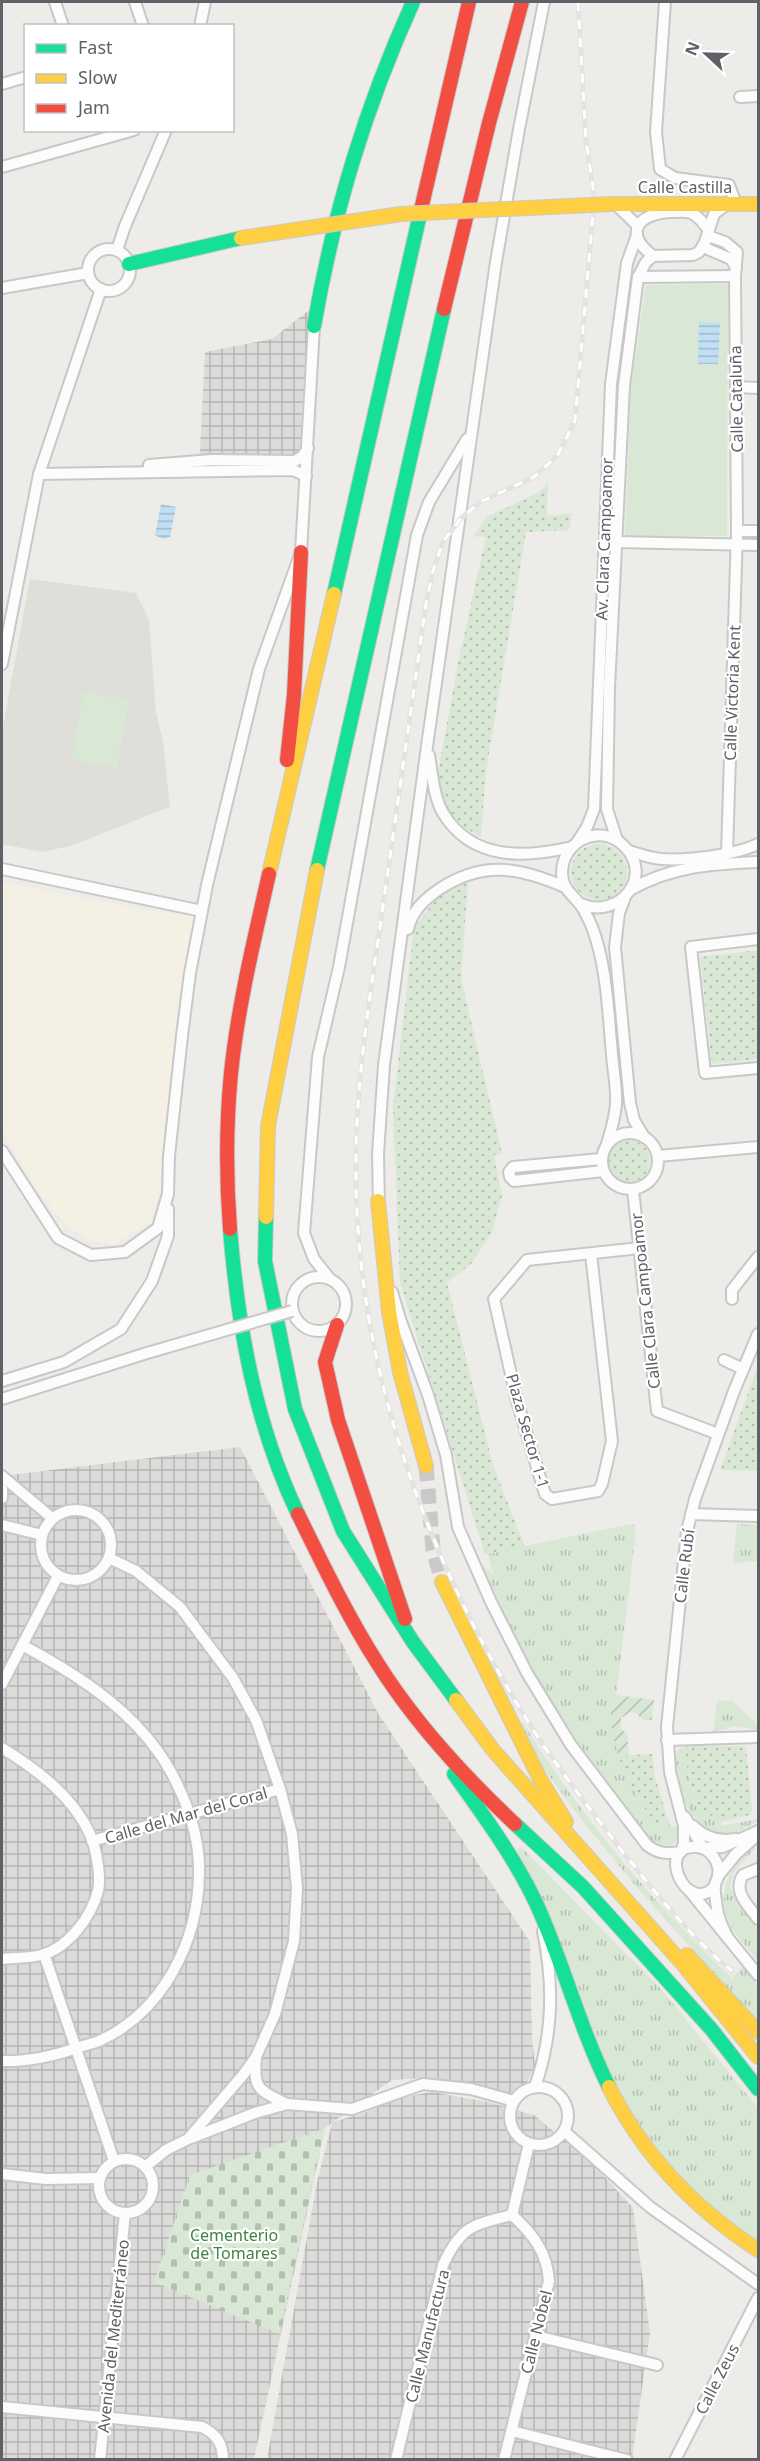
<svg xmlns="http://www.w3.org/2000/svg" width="760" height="2461" font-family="'Noto Sans',sans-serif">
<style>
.commercial{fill:#f5f0e4}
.industrial{fill:url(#industrial-grid)}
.education{fill:#e0ded9}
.grass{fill:url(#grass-tufts)}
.cemetery{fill:url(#cemetery-stones)}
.park{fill:url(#park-dots)}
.garden{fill:url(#garden-furrows)}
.pitch{fill:#d8e8d5}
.water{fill:url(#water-rules)}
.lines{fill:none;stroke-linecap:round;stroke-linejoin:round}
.secondary-tunnel{stroke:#c9cac8;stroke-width:15;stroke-dasharray:15 8;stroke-linecap:butt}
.street-casing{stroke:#c8c8c8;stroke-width:14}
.fast-casing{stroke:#cacaca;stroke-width:16}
.slow-casing{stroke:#cacaca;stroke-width:16}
.jam-casing{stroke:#cacaca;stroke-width:16}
.street{stroke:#fcfcfc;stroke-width:10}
.fast{stroke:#16e098;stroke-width:14}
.slow{stroke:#ffcf43;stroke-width:14}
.jam{stroke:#f24e42;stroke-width:14}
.rail-casing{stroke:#e3e3e3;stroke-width:5}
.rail{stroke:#fff;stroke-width:3;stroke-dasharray:9;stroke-linecap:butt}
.street-bridge-casing{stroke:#c8c8c8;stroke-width:14;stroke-linecap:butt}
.slow-bridge-casing{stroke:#cacaca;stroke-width:16;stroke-linecap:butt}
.street-bridge{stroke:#fcfcfc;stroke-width:10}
.slow-bridge{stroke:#ffcf43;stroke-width:14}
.labels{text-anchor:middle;stroke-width:4.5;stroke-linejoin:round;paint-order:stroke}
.street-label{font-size:16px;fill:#5e6266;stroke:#fff}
.park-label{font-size:16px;fill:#3e853f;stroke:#fff}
</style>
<defs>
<pattern id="industrial-grid" width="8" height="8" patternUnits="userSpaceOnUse" patternTransform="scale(1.5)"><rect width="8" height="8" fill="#dddbd9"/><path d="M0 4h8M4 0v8" fill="none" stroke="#b6b5b4"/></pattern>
<pattern id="grass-tufts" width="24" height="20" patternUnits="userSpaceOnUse" patternTransform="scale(1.5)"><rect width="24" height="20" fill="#d8e8d5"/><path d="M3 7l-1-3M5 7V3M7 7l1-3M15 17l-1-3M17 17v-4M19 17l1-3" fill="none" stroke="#b2bfb1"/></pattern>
<pattern id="cemetery-stones" width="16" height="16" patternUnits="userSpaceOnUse" patternTransform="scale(1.5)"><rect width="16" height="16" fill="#d8e8d5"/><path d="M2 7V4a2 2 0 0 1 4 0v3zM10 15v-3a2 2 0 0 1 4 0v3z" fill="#b2bfb1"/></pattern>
<pattern id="park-dots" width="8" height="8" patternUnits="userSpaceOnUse" patternTransform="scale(1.5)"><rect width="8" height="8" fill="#d8e8d5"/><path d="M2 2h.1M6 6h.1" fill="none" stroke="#b2bfb1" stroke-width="1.8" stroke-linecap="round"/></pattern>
<pattern id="garden-furrows" width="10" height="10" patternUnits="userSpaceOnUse" patternTransform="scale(1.5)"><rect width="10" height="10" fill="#d8e8d5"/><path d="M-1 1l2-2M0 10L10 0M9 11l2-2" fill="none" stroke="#b2bfb1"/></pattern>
<pattern id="water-rules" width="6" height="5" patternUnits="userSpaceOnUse" patternTransform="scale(1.5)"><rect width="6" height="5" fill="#c0dff4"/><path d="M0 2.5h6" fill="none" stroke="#9fb8c9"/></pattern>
</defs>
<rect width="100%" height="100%" fill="#edece9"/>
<path class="commercial" d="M2,882L145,910L196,916L170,1100L161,1188L151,1222L113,1245L87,1239L64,1223L38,1191L2,1132Z"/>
<g class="industrial">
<path d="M318,303L307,469L199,471L205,352L272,339Z"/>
<path d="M240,1447L378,1713L530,1942L532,2037L535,2066L527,2083L513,2094L471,2083L426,2078L392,2080L333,2122L366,2112L397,2098L432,2092L488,2102L534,2115L593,2164L633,2208L650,2333L632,2459H267L317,2182L332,2123L325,2128L254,2459H2V1476Z"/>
</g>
<path class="education" d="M30,579L136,593L149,619L156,712L163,741L170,807L70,846L42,852L2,844V732Z"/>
<g class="grass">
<path d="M630,1524L635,1525V1541L616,1695L613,1699C609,1749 630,1787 658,1827L669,1823L672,1827H677L679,1838C673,1848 660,1847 651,1841C638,1831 627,1811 617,1798C561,1724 517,1645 477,1562L493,1574L488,1554Z"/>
<path d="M737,1524L758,1525V1561L733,1563Z"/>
<path d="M731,1700L758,1725V1730L734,1726L713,1733L717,1701Z"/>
<path d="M523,1722C580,1816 653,1903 732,1978L743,1966L758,1985V2023L639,1890L580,1818L541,1765L520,1724Z"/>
<path d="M688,1746L685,1757L696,1806L721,1822L722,1826L758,1819V1821C750,1826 742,1831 733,1833C690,1839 678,1789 675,1756L679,1749Z"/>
<path d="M758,1845L734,1872L730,1886L733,1893L758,1931V1961C750,1950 739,1940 732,1928C713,1896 729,1863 758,1845Z"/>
<path d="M518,1848L523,1849L661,1989L758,2108V2242C701,2207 648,2151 617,2091C598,2053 587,2011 572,1972C556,1931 536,1892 517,1852Z"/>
</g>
<path class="cemetery" d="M325,2128L279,2334L154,2282L190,2175Z"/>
<g class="park">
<path d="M548,483L547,516L572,513L569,530L526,532L486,771L481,837L465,828L446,810L438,773L458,663L486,537L474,536L486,517L538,493Z"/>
<circle cx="599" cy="872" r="28"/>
<path d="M468,880L461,979L502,1153L494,1155L502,1196L492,1232L471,1264L447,1283L493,1465L525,1547L485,1554L400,1283L393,1107L414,928L437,898Z"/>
<path d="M758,950V1059L712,1064L700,957Z"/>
<circle cx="629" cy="1161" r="21"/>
<path d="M758,1366V1471L720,1470Z"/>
<path d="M688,1746H746L752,1811L749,1815L721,1822L696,1806L685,1757Z"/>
<path d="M652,1754L655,1777L669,1823L658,1827L640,1802L618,1756Z"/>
</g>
<path class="garden" d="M616,1695L654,1700L652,1720H643L636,1713L631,1712L621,1718V1729L627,1734L629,1755L618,1756C614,1739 606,1710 616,1695Z"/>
<g class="pitch">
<path d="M728,284L727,536H625L631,387L646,285Z"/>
<path d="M83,692L129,699L117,768L72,760Z"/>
</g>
<g class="water">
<path d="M699,322L720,323L718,364H698Z"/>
<path d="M161,504L176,507L170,537L163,539L155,535Z"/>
</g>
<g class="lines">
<path class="secondary-tunnel" d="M426,1466L433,1549L442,1582"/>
<defs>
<g id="street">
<path d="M55,2L63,26"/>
<path d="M135,2L143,26"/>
<path d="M665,2L656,132L660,169L675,178L729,185L736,204"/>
<path d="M200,26L205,2"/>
<path d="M2,84L26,77"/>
<path d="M740,97L758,96"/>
<path d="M2,167L134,130"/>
<path d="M615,204L638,226"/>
<path d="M708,229C703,223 699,216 691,213C686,211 678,212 672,212C639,213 622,232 653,256L693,255L699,252L705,242L714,214L727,204"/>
<path d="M708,236L725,242L737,252L735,276L737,531L727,854"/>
<path d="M703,247L731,259L736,267"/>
<circle cx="109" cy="270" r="21"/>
<path d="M117,250L125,226L166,130"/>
<path d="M638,277L735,276"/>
<path d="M2,288L88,273"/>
<path d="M736,387L758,388"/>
<path d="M149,465L212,460L295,461L303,456L308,448"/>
<path d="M39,474L293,470L306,476"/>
<path d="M737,531H758"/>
<path d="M615,542L758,545"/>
<path d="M2,664L39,474L101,289"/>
<path d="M429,755C432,773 434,798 443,813C472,861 525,858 572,847"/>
<path d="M617,840L607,809L609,688L624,386L638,277L646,262L653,256"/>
<path d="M578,841L587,827L594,809L611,384L627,263L637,235"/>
<path d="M629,851C639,854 650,858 661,859C686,861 736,855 758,844"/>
<path d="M2,869L202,911"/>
<path d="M630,890C671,866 712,864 758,862"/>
<path d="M625,897L619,913L615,947L630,1103L634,1120L644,1137"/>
<path d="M581,904C619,920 655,876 624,846C600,822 562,841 562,873C562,890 574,895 582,907C586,913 589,920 592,927C607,966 608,1012 612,1054C613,1070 617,1088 616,1104C615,1117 611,1131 607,1144"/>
<path d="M408,929C412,911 424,900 438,890C482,860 519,867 565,887"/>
<path d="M758,939L691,947L705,1073L758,1068"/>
<circle cx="630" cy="1161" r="28"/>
<path d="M2,1151L58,1238L91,1255L125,1252L158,1228L168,1194L169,1156L182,1036L190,973L207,885L259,669L301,552L314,326"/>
<path d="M658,1156L758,1147"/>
<path d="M601,1159L513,1167L509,1172L510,1177L514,1181L603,1171"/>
<path d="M633,1190L657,1411L718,1434"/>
<path d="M379,1208L378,1154L384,1065L427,746L496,262L519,129L544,2"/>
<path d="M591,1254L612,1441L602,1484L598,1491L552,1499L545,1494L517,1401L494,1299L527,1260L640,1248"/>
<circle cx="319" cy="1304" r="27"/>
<path d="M330,1279L314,1259L304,1233L318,1057L339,967L417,535L429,502L467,439"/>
<path d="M392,1292L400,1319L428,1395L446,1455L458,1527L491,1602L527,1673L571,1745L647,1845C658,1854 667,1854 681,1852L684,1843V1826L670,1772L667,1727L687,1531L695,1499L734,1391L758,1334"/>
<path d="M732,1299V1290L758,1257"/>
<path d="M724,1360L743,1369"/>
<path d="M2,1381L64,1362L121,1329L152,1281L168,1236V1209"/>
<path d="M2,1399L147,1353"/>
<path d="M2,1476L52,1518"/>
<path d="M2,1489V1498"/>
<circle cx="76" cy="1545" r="35"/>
<path d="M691,1514L758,1516"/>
<path d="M2,1525L42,1535"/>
<path d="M109,1558L136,1571L180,1607L233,1678L256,1720L280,1789L292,1834L297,1888L294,1941L275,2014L256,2057L243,2075L188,2139L166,2150L146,2166"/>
<path d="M2,1684L58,1576"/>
<path d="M667,1740L758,1737"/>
<path d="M2,1748C38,1770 78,1800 93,1842C97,1855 101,1878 98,1891C91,1917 69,1947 42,1955C29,1958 15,1958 2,1959"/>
<path d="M685,1817L703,1848L723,1847L758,1831"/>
<path d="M693,1826C705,1838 719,1842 736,1839"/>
<path d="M92,1841L280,1789"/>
<path d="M758,1869L743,1875C732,1892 749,1906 758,1919"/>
<path d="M718,1876L736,1854L755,1837"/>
<path d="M715,1886C687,1918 654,1844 696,1847C709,1847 721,1862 718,1876C718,1879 715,1882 715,1885C714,1892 716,1901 717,1908C718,1919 723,1928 728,1938"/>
<path d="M689,1890L758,1975"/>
<path d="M44,1954L114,2161"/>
<path d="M256,2057C253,2090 259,2090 287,2104"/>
<path d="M2,2061C27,2062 53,2056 77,2048C84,2045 92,2044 99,2041C163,2012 198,1942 199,1874C200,1839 188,1804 172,1774C140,1714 80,1676 22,1645"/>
<circle cx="539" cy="2116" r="29"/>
<path d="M535,2087C553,2035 554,1985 543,1931"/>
<path d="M564,2131L650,2207L758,2284"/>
<path d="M191,2138L255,2113L287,2104L352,2109L423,2084L471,2089L514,2101"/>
<circle cx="126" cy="2186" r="27"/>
<path d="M2,2174L46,2179L100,2178"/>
<path d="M512,2215L529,2144"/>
<path d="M536,2336L657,2365"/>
<path d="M2,2407L202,2427C216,2434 223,2443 223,2460"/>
<path d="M512,2431L627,2460"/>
<path d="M100,2460L125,2213"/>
<path d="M396,2460L443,2265C461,2226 472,2225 512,2215"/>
<path d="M504,2460L549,2281C547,2252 533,2234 512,2215"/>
<path d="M675,2460L758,2298"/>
</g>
<g id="fast">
<path d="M129,264L241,238"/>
<path d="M314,326C334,211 365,108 413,2"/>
<path d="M334,594L420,214"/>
<path d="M317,870L444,309"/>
<path d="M266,1217L265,1261L295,1409L343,1531L413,1642L456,1700"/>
<path d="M230,1229C238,1328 255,1424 298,1514"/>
<path d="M454,1774C484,1816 515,1858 537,1905C564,1965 580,2029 609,2087"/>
<path d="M515,1824L583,1887L712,2030L758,2089"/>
</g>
<g id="slow">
<path d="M611,204H758"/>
<path d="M269,874L334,594"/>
<path d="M378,1201L389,1312L400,1372L426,1466"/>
<path d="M266,1217L268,1126L317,870"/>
<path d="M442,1582L540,1779L566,1822"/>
<path d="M456,1700L493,1750L682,1963L758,2057"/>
<path d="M687,1955L758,2032"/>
<path d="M609,2087C643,2155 695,2209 758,2250"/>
</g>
<g id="jam">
<path d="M420,214L469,2"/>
<path d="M444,309L489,123L522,2"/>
<path d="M287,760L294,695L301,552"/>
<path d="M230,1229C226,1177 226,1125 231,1073C238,1006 254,940 269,874"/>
<path d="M337,1325L325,1362L338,1420L405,1619"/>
<path d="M298,1514C323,1565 348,1617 378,1664C415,1723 465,1777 515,1824"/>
</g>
</defs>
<use href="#street" class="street-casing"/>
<use href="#fast" class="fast-casing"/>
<use href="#slow" class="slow-casing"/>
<use href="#jam" class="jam-casing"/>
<use href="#street" class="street"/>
<use href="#fast" class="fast"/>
<use href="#slow" class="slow"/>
<use href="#jam" class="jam"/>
<defs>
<path id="rail" d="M578,2L586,141L593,187V214L575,421L557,456L534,477L482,501L461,518L443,542L433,571L426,604C411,709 396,815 381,920C369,1004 355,1087 356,1172C356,1369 429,1566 534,1731C561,1773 592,1811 622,1851C656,1893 690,1937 732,1971"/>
</defs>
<use href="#rail" class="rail-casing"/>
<use href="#rail" class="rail"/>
<defs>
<path id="street-bridge" d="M147,1353L292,1311"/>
<path id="slow-bridge" d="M241,238L401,214L611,204"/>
</defs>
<use href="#street-bridge" class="street-bridge-casing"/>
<use href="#slow-bridge" class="slow-bridge-casing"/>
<use href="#street-bridge" class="street-bridge"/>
<use href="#slow-bridge" class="slow-bridge"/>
</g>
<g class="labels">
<g class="street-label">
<text x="685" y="193">Calle Castilla</text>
<text transform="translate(736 399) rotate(-91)" y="6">Calle Cataluña</text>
<text transform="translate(604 539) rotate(-88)" y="6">Av. Clara Campoamor</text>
<text transform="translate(732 693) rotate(-88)" y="6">Calle Victoria Kent</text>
<text transform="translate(645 1301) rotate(-96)" y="6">Calle Clara Campoamor</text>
<text transform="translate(528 1431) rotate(74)" y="6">Plaza Sector 1-1</text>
<text transform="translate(684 1566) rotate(-83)" y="6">Calle Rubí</text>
<text transform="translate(186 1815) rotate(-16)" y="6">Calle del Mar del Coral</text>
<text transform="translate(536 2332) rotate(-76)" y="6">Calle Nobel</text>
<text transform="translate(113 2336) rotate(-84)" y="6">Avenida del Mediterráneo</text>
<text transform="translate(427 2336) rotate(-76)" y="6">Calle Manufactura</text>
<text transform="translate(717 2379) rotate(-63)" y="6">Calle Zeus</text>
</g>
<g class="park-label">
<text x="234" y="2241">Cementerio<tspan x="234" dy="18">de Tomares</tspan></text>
</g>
</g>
<rect width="760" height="2461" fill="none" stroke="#5e6266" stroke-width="6"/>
<rect x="24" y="24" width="210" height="108" fill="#ffffff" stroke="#bfc0c2" stroke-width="1.5"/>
<rect x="36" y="44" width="30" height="9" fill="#16e098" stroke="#bfc0c2" stroke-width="1.5"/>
<text x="78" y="54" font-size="18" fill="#5e6266">Fast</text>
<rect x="36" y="74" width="30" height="9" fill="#ffcf43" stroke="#bfc0c2" stroke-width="1.5"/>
<text x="78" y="84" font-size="18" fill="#5e6266">Slow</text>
<rect x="36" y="104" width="30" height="9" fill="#f24e42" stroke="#bfc0c2" stroke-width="1.5"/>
<text x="78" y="114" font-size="18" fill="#5e6266">Jam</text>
<g transform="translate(706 54) rotate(292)" stroke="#ffffff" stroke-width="4.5" paint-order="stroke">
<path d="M0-4.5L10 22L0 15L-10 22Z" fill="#5e6266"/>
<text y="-9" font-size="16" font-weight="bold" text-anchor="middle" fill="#5e6266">N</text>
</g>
</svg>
